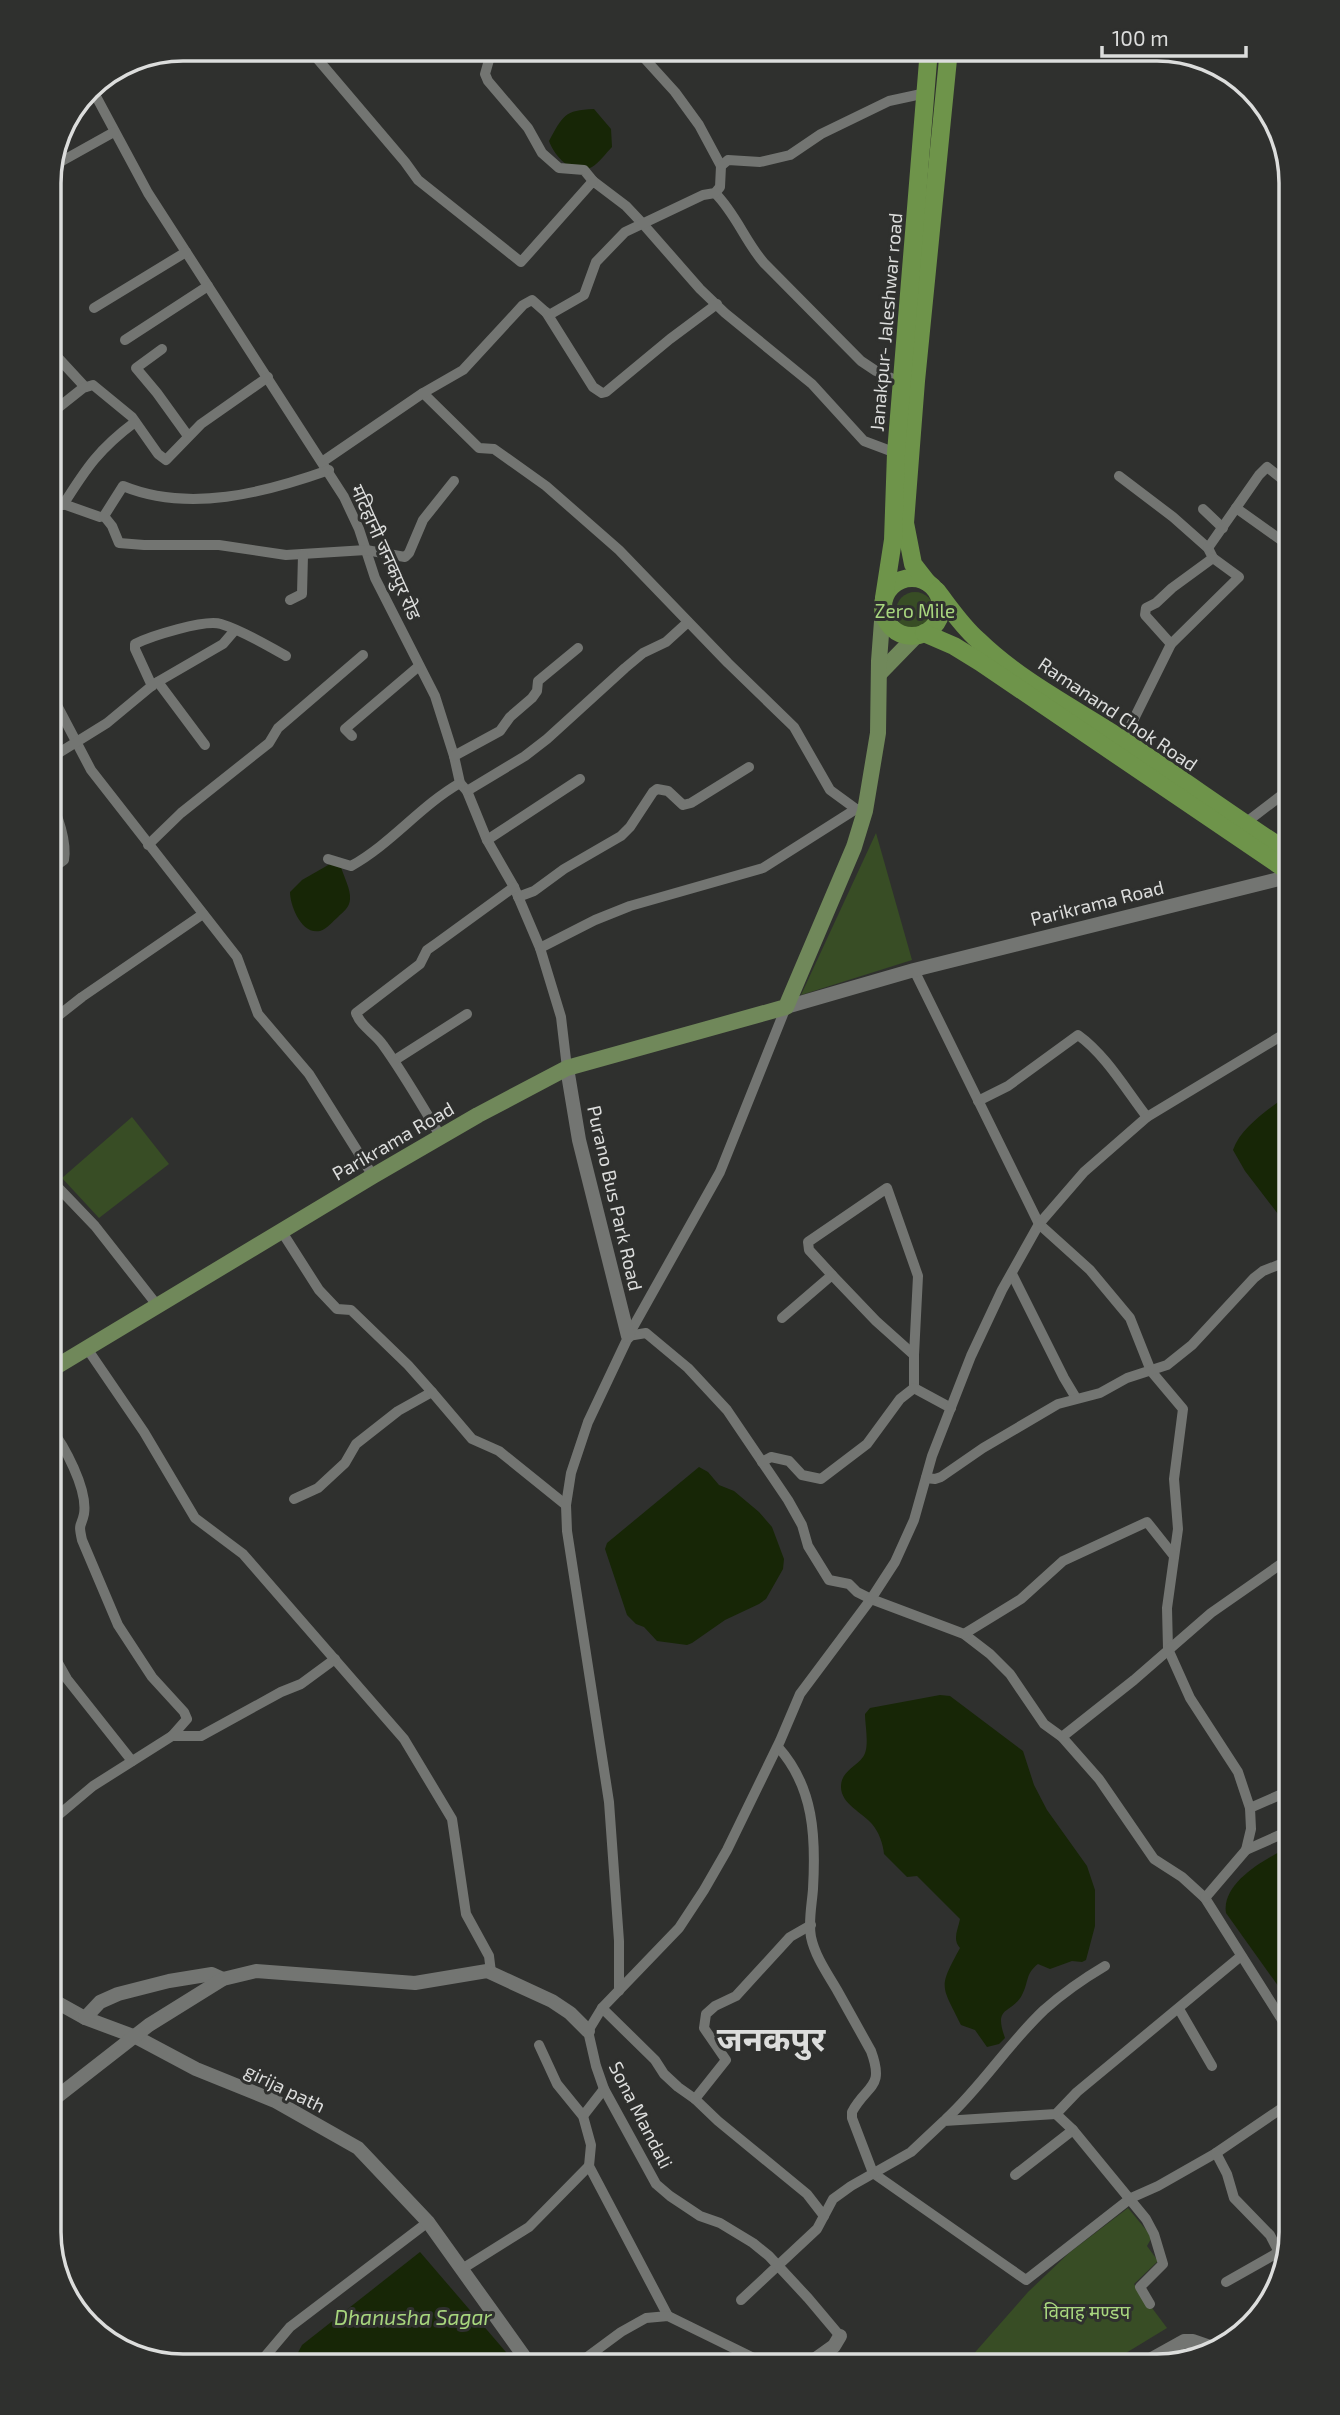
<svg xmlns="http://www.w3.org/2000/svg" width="1340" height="2415" font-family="'Exo 2','Noto Sans Devanagari',sans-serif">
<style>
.green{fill:#384d25}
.water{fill:#172606}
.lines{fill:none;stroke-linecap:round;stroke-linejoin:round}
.street{stroke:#737572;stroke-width:10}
.secondary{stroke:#737572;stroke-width:14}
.primary{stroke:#70885a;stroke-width:16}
.highway{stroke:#6e944a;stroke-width:18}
.labels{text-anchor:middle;stroke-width:6;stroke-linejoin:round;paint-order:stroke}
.street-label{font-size:19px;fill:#dcdddc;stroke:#2f302e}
.park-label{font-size:19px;fill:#a9d77f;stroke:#2f302e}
.water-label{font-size:21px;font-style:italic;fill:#a7d57d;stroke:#2f302e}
.town-label{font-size:33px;font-weight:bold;fill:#dcdddc;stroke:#2f302e}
.rim{fill:none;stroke:#dcdddc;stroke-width:3.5}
</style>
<rect width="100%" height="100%" fill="#2f302e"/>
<g class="green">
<circle cx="915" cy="611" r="19"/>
<path d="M876,833L912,960L801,995Z"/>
<path d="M132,1117L169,1164L99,1218L62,1178Z"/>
<path d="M1128,2208L1152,2237L1147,2246L1158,2261L1134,2284L1167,2328L1121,2356L1108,2366H963L1028,2292L1069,2253Z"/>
</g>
<g class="water">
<path d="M594,109L611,129L612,147C606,153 599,163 592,167C573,177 555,157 549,141C563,116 564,110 594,109Z"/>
<path d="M49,806C58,821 69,856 49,867Z"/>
<path d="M330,864L341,867C344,877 351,890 350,899C350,907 343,912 338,917C333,921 327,929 320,931C301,935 290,905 290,892L302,880Z"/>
<path d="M1282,1099H1291V1231L1245,1171L1233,1150C1240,1129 1265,1112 1282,1099Z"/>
<path d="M699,1467L708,1472L719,1485L734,1491L759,1512L772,1527L784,1559L783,1569L766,1599L759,1604L725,1620L692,1643L687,1645L657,1641L644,1627L636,1624L627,1615L605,1549L607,1543Z"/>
<path d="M940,1695L950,1696L1023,1751L1034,1785L1047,1810L1087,1866L1095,1890V1926L1086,1960L1082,1962L1072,1961L1050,1969L1038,1964C1025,1974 1029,1982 1022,1995C1011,2015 993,2005 1005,2038L999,2044L987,2047L975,2030L961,2025C941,1984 938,1989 960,1948C952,1939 958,1930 960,1919L917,1876L907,1877L884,1854C883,1844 879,1832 872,1824C863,1813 841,1804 841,1787C841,1771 855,1768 863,1757C870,1748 865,1725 865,1714L870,1708Z"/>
<path d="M1291,1846V2004L1226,1913C1221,1882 1267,1858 1291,1846Z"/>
<path d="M420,2252L518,2366H291L302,2345Z"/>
</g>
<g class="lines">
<g class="street">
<path d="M309,49L405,162L418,180L521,262L593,181L626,206L643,224L700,289L725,313L812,384L864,441L896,453"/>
<path d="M484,49L489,60L485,74L488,81L528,128L542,153L559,168L584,170L593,181"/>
<path d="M636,49L675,92L699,125L721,166"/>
<path d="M91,87L148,193L344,497L359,529L375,578L435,696L454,756L460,783L467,791L487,840L514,887L540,948L561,1017L567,1068"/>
<path d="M53,166L114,132"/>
<path d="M715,193C736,214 745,241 764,263L861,361L876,371L902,383"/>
<path d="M94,308L186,252"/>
<path d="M546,312L593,387L602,393L606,392L670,339L717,304"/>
<path d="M125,340L208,286"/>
<path d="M49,348L85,387"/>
<path d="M162,349L136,368L157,393L188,436"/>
<path d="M423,393L479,448L494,449L546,486L619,550L728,663L794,727L830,790L856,809L865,811"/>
<path d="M49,415L83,388L93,385L132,417L158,454L166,460L201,424L268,377"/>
<path d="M322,462L423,393L463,370L523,305L532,300L549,315L584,295L596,262L625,232L703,195L715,193L720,187L721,166L728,160L760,162L790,155L821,134L889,101L926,93"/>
<path d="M1119,476L1173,517L1208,548L1213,558L1239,577L1171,644L1123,741"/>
<path d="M49,499L100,517L104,516L123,486C189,513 264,493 329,470"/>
<path d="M63,505C87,467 99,449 135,422"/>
<path d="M1236,508L1281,540"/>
<path d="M1203,509L1223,528"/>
<path d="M104,516L112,526L119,543L144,545H219L286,555L366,550L405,557L409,553L423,520L454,481"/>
<path d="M1208,548L1259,475L1267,467L1291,486"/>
<path d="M49,562L56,571"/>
<path d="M290,600L302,594L303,555"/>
<path d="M1171,644L1145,615L1146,608L1156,603L1172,588L1213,558"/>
<path d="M158,682L205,745"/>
<path d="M152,686L135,649V644C151,636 205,619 221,624C244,631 266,645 286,656"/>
<path d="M49,690L91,770L237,957L258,1014L309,1074L373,1176"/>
<path d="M352,736L345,729L419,666"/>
<path d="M454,756L500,731L510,717L532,698L537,691L538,681L578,648"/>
<path d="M49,759L107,723L154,684L223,644L235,630"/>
<path d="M467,791L525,756L547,739L625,668L643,653L666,642L688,622"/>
<path d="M1244,824L1291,788"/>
<path d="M487,840L580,779"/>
<path d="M148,845L181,813L269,743L278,728L363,655"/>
<path d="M328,859L351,866C391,844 420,806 460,783"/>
<path d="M49,871L64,860C67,842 58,815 49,798"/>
<path d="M518,897L534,891L564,869L621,836L630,827L653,792L657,789L668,791L683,805L691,803L749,767"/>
<path d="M540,948L595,920L630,906L763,868L856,809"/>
<path d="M914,970L1039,1224L1090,1270L1130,1318L1151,1371L1183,1409L1174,1479L1178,1529L1167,1608L1168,1649L1190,1698L1238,1772L1250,1808L1251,1829L1246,1850"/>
<path d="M49,1023L82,997L203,914"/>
<path d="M395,1060L467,1014"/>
<path d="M978,1101L1008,1086L1078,1035C1106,1055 1126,1090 1147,1117"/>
<path d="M441,1137C422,1106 404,1074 383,1045C375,1033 361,1027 356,1013L420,964L427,950L437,943L514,887"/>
<path d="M49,1178L95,1226L157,1305"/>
<path d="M282,1232L319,1290L337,1309L351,1310L408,1365L432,1392L398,1411L356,1444L345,1463L318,1488L294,1499"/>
<path d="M1012,1274L1064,1378L1076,1398"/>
<path d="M832,1275L809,1250L808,1242L887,1188L918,1276L914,1355"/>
<path d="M782,1318L832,1275L876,1321L914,1355V1388L951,1408"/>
<path d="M628,1336L646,1333L688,1368L727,1410L788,1500L802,1525L808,1546L829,1580L849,1584L857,1592L871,1599L964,1634L990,1654L1010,1674L1044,1724L1062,1737L1099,1779L1154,1859L1182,1877L1205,1898L1291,2034"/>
<path d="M86,1347L144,1432L195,1518L243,1554L404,1739L452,1819L466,1914L489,1956L491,1972"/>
<path d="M432,1392L472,1439L499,1451L566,1505"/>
<path d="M49,1426C64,1445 88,1489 84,1514C81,1528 78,1522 82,1540L118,1625L152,1677L184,1712L187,1719L172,1736"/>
<path d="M762,1462L771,1457L789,1461L802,1475L821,1479L867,1444L900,1399L914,1388"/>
<path d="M926,1478L935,1479L941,1477L983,1448L1058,1404L1100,1393L1127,1378L1167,1365L1192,1345L1254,1278L1263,1271L1291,1260"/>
<path d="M964,1634L1021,1599L1063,1561L1147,1522L1174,1556"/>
<path d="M49,1647L67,1679L132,1761"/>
<path d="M1062,1737L1134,1680L1211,1613L1291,1557"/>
<path d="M778,1747C814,1787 816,1837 813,1889C812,1904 808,1922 811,1937C815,1956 827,1973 837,1990C848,2010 860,2031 871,2051C885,2089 867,2084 852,2112V2118L873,2173L1006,2266L1026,2280L1131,2198L1158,2186L1216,2153L1291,2102"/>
<path d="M1250,1808L1291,1790"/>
<path d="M49,1823L93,1786L172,1736H201L281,1692L301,1684L335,1659"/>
<path d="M1205,1898L1246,1850L1291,1830"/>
<path d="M619,1991V1941L609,1802L567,1531L566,1505L571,1473L588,1422L632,1329L720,1172L786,1007"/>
<path d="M602,2008L655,2060L664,2074L678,2087L695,2099L718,2121L807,2194L824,2216"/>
<path d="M1179,2009L1212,2066"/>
<path d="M539,2045L557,2084L583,2116L591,2145L589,2166L668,2316"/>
<path d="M695,2099L726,2060L704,2028L706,2014L715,2006L736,1996L790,1937L811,1925"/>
<path d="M1056,2114L1073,2130L1146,2219L1154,2234L1163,2264L1140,2287L1150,2304"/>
<path d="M583,2116L604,2089"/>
<path d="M946,2119C982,2086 1008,2044 1044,2010C1063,1993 1083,1979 1105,1966"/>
<path d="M1216,2153L1227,2174L1234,2198L1270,2235L1283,2260"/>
<path d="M1015,2175L1073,2130"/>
<path d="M462,2269L529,2227L589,2166"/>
<path d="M1226,2282L1279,2252"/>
<path d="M741,2300L817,2229L833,2199L851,2186L911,2152L944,2121L1056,2114L1077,2092L1241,1956"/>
<path d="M840,2336L808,2298L769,2256L753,2243L720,2223L700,2216L670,2196L656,2184L604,2089L596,2066L588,2031L602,2008L679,1928L704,1890L727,1850L780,1741L800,1694L871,1599L895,1562L914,1520L932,1456L971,1356L1002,1290L1039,1224L1084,1172L1147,1117L1291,1030"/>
<path d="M257,2366L290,2327L428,2222"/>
<path d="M575,2366L621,2332L646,2318L668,2316L764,2363L786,2362L807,2365"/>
</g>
<g class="secondary">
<path d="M786,1007L914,970L1291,876"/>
<path d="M567,1068L579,1140L628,1336"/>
<path d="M49,1998L85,2018L136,2037L196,2069L275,2101L358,2148L428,2222L531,2366"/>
<path d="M85,2018L100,2002L118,1994L169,1981L212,1974L223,1979"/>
<path d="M49,2103L149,2025L223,1979L256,1971L415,1983L487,1971L552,2001L570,2013L588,2031"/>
<path d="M806,2366L834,2346L840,2336"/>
<path d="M1139,2366L1184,2341H1193L1216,2349"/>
</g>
<g class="primary">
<path d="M879,674L916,636"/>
<path d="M49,1371L373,1176L478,1115L567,1068L786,1007L854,847L865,811L878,733L879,661L883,608"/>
</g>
<g class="highway">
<circle cx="912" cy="607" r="29"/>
<path d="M927,582L913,564L905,523L916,381L949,49"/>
<path d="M937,591C950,608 962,626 978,640C1020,681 1074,708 1123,740C1179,777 1234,817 1291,854"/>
<path d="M884,598L893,540L896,453L929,49"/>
<path d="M924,633L954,646L980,662L1291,873"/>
</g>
</g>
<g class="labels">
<g class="street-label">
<text transform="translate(886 322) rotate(-85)" y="7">Janakpur- Jaleshwar road</text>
<text transform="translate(386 552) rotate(66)" y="7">मटिहानी जनकपुर रोड</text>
<text transform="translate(1118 714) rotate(34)" y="7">Ramanand Chok Road</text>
<text transform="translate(1097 903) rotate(-14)" y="7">Parikrama Road</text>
<text transform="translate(393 1141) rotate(-30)" y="7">Parikrama Road</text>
<text transform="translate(615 1198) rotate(77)" y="7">Purano Bus Park Road</text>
<text transform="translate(285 2088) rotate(26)" y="7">girija path</text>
<text transform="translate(641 2115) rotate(63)" y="7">Sona Mandali</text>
</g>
<g class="park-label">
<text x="915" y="618">Zero Mile</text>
<text x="1087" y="2319">विवाह मण्डप</text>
</g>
<g class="water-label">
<text x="413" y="2325">Dhanusha Sagar</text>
</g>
<g class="town-label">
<text x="771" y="2051">जनकपुर</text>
</g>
</g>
<path d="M0 0H1340V2415H0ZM183 61H1157A122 122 0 0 1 1279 183V2232A122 122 0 0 1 1157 2354H183A122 122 0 0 1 61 2232V183A122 122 0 0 1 183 61Z" fill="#2f302e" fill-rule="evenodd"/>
<path class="rim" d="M183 61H1157A122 122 0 0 1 1279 183V2232A122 122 0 0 1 1157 2354H183A122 122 0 0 1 61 2232V183A122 122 0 0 1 183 61Z"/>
<path d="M1102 46v10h144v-10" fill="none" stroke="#dcdddc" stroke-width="3.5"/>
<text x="1112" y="46" font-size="21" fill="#dcdddc" stroke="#2f302e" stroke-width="5" paint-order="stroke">100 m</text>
</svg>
